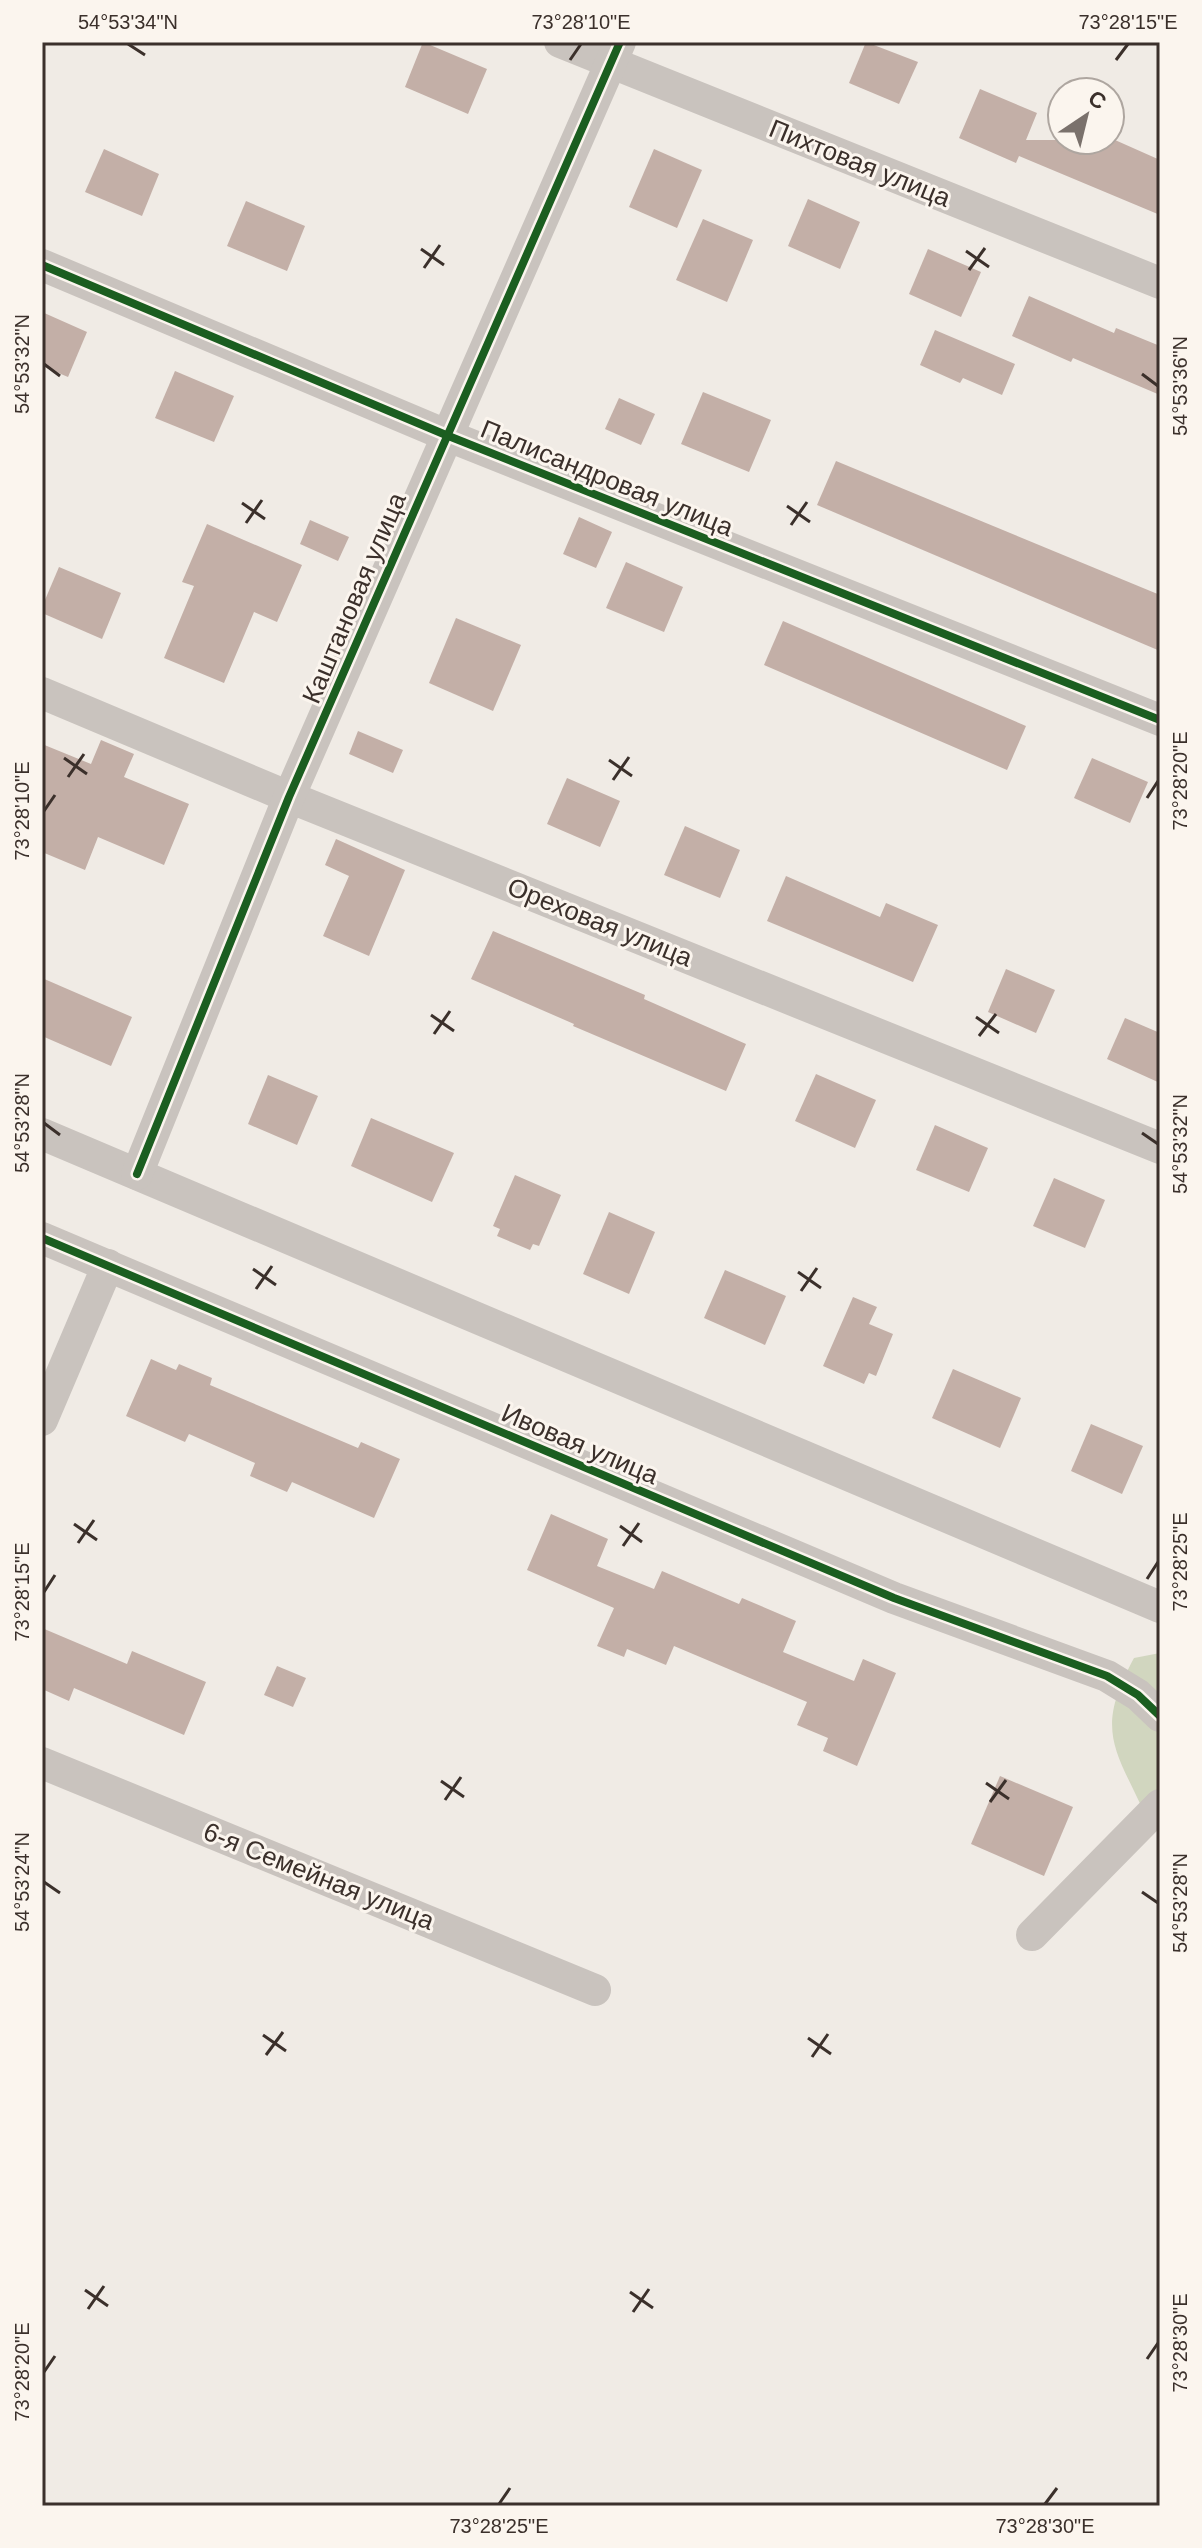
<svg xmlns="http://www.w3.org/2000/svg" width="1202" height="2548" font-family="Arial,sans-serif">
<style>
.green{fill:#d1d6bf}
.building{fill:#c3afa7}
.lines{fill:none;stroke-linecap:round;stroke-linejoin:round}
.minor{stroke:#c9c3be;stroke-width:32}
.cycleway-casing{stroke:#fbf5ee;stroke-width:13}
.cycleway{stroke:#1b5e20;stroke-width:8}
.ticks{fill:none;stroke:#3b302b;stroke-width:3}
.labels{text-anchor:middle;stroke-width:6;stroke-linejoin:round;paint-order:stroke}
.street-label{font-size:26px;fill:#3b302b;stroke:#fbf5ee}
.neatline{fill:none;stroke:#3b302b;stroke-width:3}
.ticks-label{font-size:20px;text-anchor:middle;fill:#3b302b}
</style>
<rect width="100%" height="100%" fill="#f0ebe5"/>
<path class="green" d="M1160,1653V1820L1145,1814C1114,1747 1095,1730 1134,1658Z"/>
<g class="building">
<path d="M423,42L487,69L468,114L405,87Z"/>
<path d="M866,42L918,62L899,104L849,83Z"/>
<path d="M980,89L1037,113L1026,140H1115L1160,160V215L1019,156L1016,163L959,138Z"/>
<path d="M104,149L159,174L142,216L85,192Z"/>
<path d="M654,149L702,170L677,228L629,207Z"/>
<path d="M808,199L860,222L840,269L788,246Z"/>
<path d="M246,201L305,226L287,271L227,246Z"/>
<path d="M703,219L753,240L727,302L676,280Z"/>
<path d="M928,249L981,272L961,317L909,294Z"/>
<path d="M1029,296L1114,333L1116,328L1160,346V395L1073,358L1071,362L1012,336Z"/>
<path d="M42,312L87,332L68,377L42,366Z"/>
<path d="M935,330L1015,364L1002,395L963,378L960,383L920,365Z"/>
<path d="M175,371L234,396L214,442L155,418Z"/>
<path d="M703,392L771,420L749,472L681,444Z"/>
<path d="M619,398L655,414L641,445L605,429Z"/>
<path d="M836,461L1160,595V651L817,505Z"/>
<path d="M579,517L612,532L596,568L563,554Z"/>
<path d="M310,520L349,537L338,561L300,544Z"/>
<path d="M207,524L302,565L277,622L254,612L224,683L164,658L194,586L182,582Z"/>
<path d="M626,562L683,587L664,632L606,608Z"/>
<path d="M59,567L121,593L102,639L42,613V607Z"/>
<path d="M456,618L521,645L493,711L429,683Z"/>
<path d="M783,621L1026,726L1007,770L764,665Z"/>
<path d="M358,731L403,750L393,773L349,754Z"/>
<path d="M101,740L134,754L124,777L189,804L164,865L98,837L85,870L42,852V744L91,764Z"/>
<path d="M1092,758L1148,782L1130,823L1074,798Z"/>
<path d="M567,778L620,801L600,847L547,824Z"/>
<path d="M685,826L740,850L720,898L664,875Z"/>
<path d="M336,839L405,870L369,956L323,936L349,876L325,865Z"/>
<path d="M786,876L880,917L886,903L938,925L913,982L767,921Z"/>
<path d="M493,931L645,995L644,999L746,1044L726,1091L573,1026L574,1024L471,979Z"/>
<path d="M1006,969L1055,990L1036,1033L988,1012Z"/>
<path d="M42,978L132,1017L111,1066L42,1036Z"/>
<path d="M1125,1018L1160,1033V1083L1107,1059Z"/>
<path d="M816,1074L876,1100L855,1148L795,1121Z"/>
<path d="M268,1075L318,1096L297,1145L248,1124Z"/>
<path d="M371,1118L454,1153L432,1202L351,1166Z"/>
<path d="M935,1125L988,1148L969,1192L916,1170Z"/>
<path d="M515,1175L561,1195L539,1246L533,1244L530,1250L497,1236L500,1229L493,1226Z"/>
<path d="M1054,1178L1105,1200L1085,1248L1033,1226Z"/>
<path d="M609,1212L655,1232L629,1294L583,1274Z"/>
<path d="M725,1270L786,1296L765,1345L704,1318Z"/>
<path d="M853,1297L877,1307L869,1324L893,1334L876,1376L869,1373L864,1384L823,1366Z"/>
<path d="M151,1359L176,1370L179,1364L212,1378L210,1385L358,1448L361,1442L400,1459L374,1518L292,1482L287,1492L250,1476L255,1463L189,1434L185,1442L126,1416Z"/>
<path d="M953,1369L1021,1398L1000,1448L932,1418Z"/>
<path d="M1091,1424L1143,1446L1122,1494L1071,1471Z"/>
<path d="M551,1514L608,1539L597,1566L654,1589L662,1571L739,1604L742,1598L796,1621L783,1652L854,1681L863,1659L896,1673L857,1766L823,1751L828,1738L797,1725L807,1702L674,1646L666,1665L627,1649L624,1657L597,1646L614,1608L527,1570Z"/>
<path d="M42,1628L127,1664L132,1651L206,1682L184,1735L74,1688L69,1701L42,1689Z"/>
<path d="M277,1666L306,1678L293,1707L264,1695Z"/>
<path d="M1000,1776L1073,1807L1044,1876L971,1844Z"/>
</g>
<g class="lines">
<g class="minor">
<path d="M560,42L1160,283"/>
<path d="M42,265L446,435L1160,720"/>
<path d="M42,693L289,797L1160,1148"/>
<path d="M42,1134L1160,1607"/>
<path d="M137,1174L289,797L620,42"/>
<path d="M42,1238L894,1598L1107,1676L1138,1695L1160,1716"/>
<path d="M42,1420L108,1265"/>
<path d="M42,1763L595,1990"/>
<path d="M1032,1935L1160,1805"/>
</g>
<defs>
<g id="cycleway">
<path d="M42,265L446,435L1160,720"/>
<path d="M137,1174L289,797L620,42"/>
<path d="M42,1238L894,1598L1107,1676L1138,1695L1160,1716"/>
</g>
</defs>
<use href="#cycleway" class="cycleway-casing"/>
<use href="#cycleway" class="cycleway"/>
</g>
<path class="ticks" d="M128,44L145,55M570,60L581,44M1116,60L1128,44M421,249L444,265M966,251L989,267M424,268L440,245M969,270L985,248M44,364L60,376M1142,374L1158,386M242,503L265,519M787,506L810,522M246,523L262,500M791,525L807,502M64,758L87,774M609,760L632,776M68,777L84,754M613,780L629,757M1147,798L1158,781M44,811L55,795M431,1015L454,1031M976,1017L999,1033M434,1034L450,1011M979,1036L996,1014M44,1123L60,1135M1142,1133L1158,1144M253,1269L276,1285M798,1272L821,1288M256,1289L272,1266M801,1291L817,1268M74,1524L97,1540M620,1526L642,1542M78,1543L94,1520M623,1546L639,1523M1147,1579L1158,1562M44,1592L55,1575M441,1781L464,1797M986,1783L1009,1799M445,1800L461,1777M990,1802L1006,1780M44,1882L60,1893M1142,1892L1158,1903M263,2035L286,2051M808,2038L831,2054M266,2055L283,2032M812,2057L828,2034M85,2290L108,2306M630,2292L653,2308M88,2309L104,2286M633,2312L649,2289M1147,2359L1158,2343M44,2372L55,2356M499,2504L510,2488M1045,2504L1057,2488"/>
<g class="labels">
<g class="street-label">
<text transform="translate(860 163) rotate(22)" y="9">Пихтовая улица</text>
<text transform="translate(607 478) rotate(22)" y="9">Палисандровая улица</text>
<text transform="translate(354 598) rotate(-67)" y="9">Каштановая улица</text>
<text transform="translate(600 922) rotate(22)" y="9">Ореховая улица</text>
<text transform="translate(580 1444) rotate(23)" y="9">Ивовая улица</text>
<text transform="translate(319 1876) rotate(22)" y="9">6-я Семейная улица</text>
</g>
</g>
<rect width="1202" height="2548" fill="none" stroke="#fbf5ee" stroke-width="88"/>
<g transform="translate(1086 116) rotate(35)"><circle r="38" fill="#fbf5ee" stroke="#aea6a0" stroke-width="2"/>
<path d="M0-6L14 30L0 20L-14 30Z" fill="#7a716c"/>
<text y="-12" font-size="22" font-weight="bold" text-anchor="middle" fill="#3b302b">С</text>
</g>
<rect x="44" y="44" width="1114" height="2460" class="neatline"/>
<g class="ticks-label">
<text x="128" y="29">54°53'34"N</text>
<text x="581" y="29">73°28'10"E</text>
<text x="1128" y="29">73°28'15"E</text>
<text transform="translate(22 364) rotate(-90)" y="7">54°53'32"N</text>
<text transform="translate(1180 386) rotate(-90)" y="7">54°53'36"N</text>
<text transform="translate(1180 781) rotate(-90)" y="7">73°28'20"E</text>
<text transform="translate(22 811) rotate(-90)" y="7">73°28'10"E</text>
<text transform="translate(22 1123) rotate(-90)" y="7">54°53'28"N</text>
<text transform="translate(1180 1144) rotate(-90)" y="7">54°53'32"N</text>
<text transform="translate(1180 1562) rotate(-90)" y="7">73°28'25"E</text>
<text transform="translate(22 1592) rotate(-90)" y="7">73°28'15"E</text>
<text transform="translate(22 1882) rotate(-90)" y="7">54°53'24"N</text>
<text transform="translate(1180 1903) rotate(-90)" y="7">54°53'28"N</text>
<text transform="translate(1180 2343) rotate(-90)" y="7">73°28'30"E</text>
<text transform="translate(22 2372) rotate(-90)" y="7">73°28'20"E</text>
<text x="499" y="2533">73°28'25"E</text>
<text x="1045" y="2533">73°28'30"E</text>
</g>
</svg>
